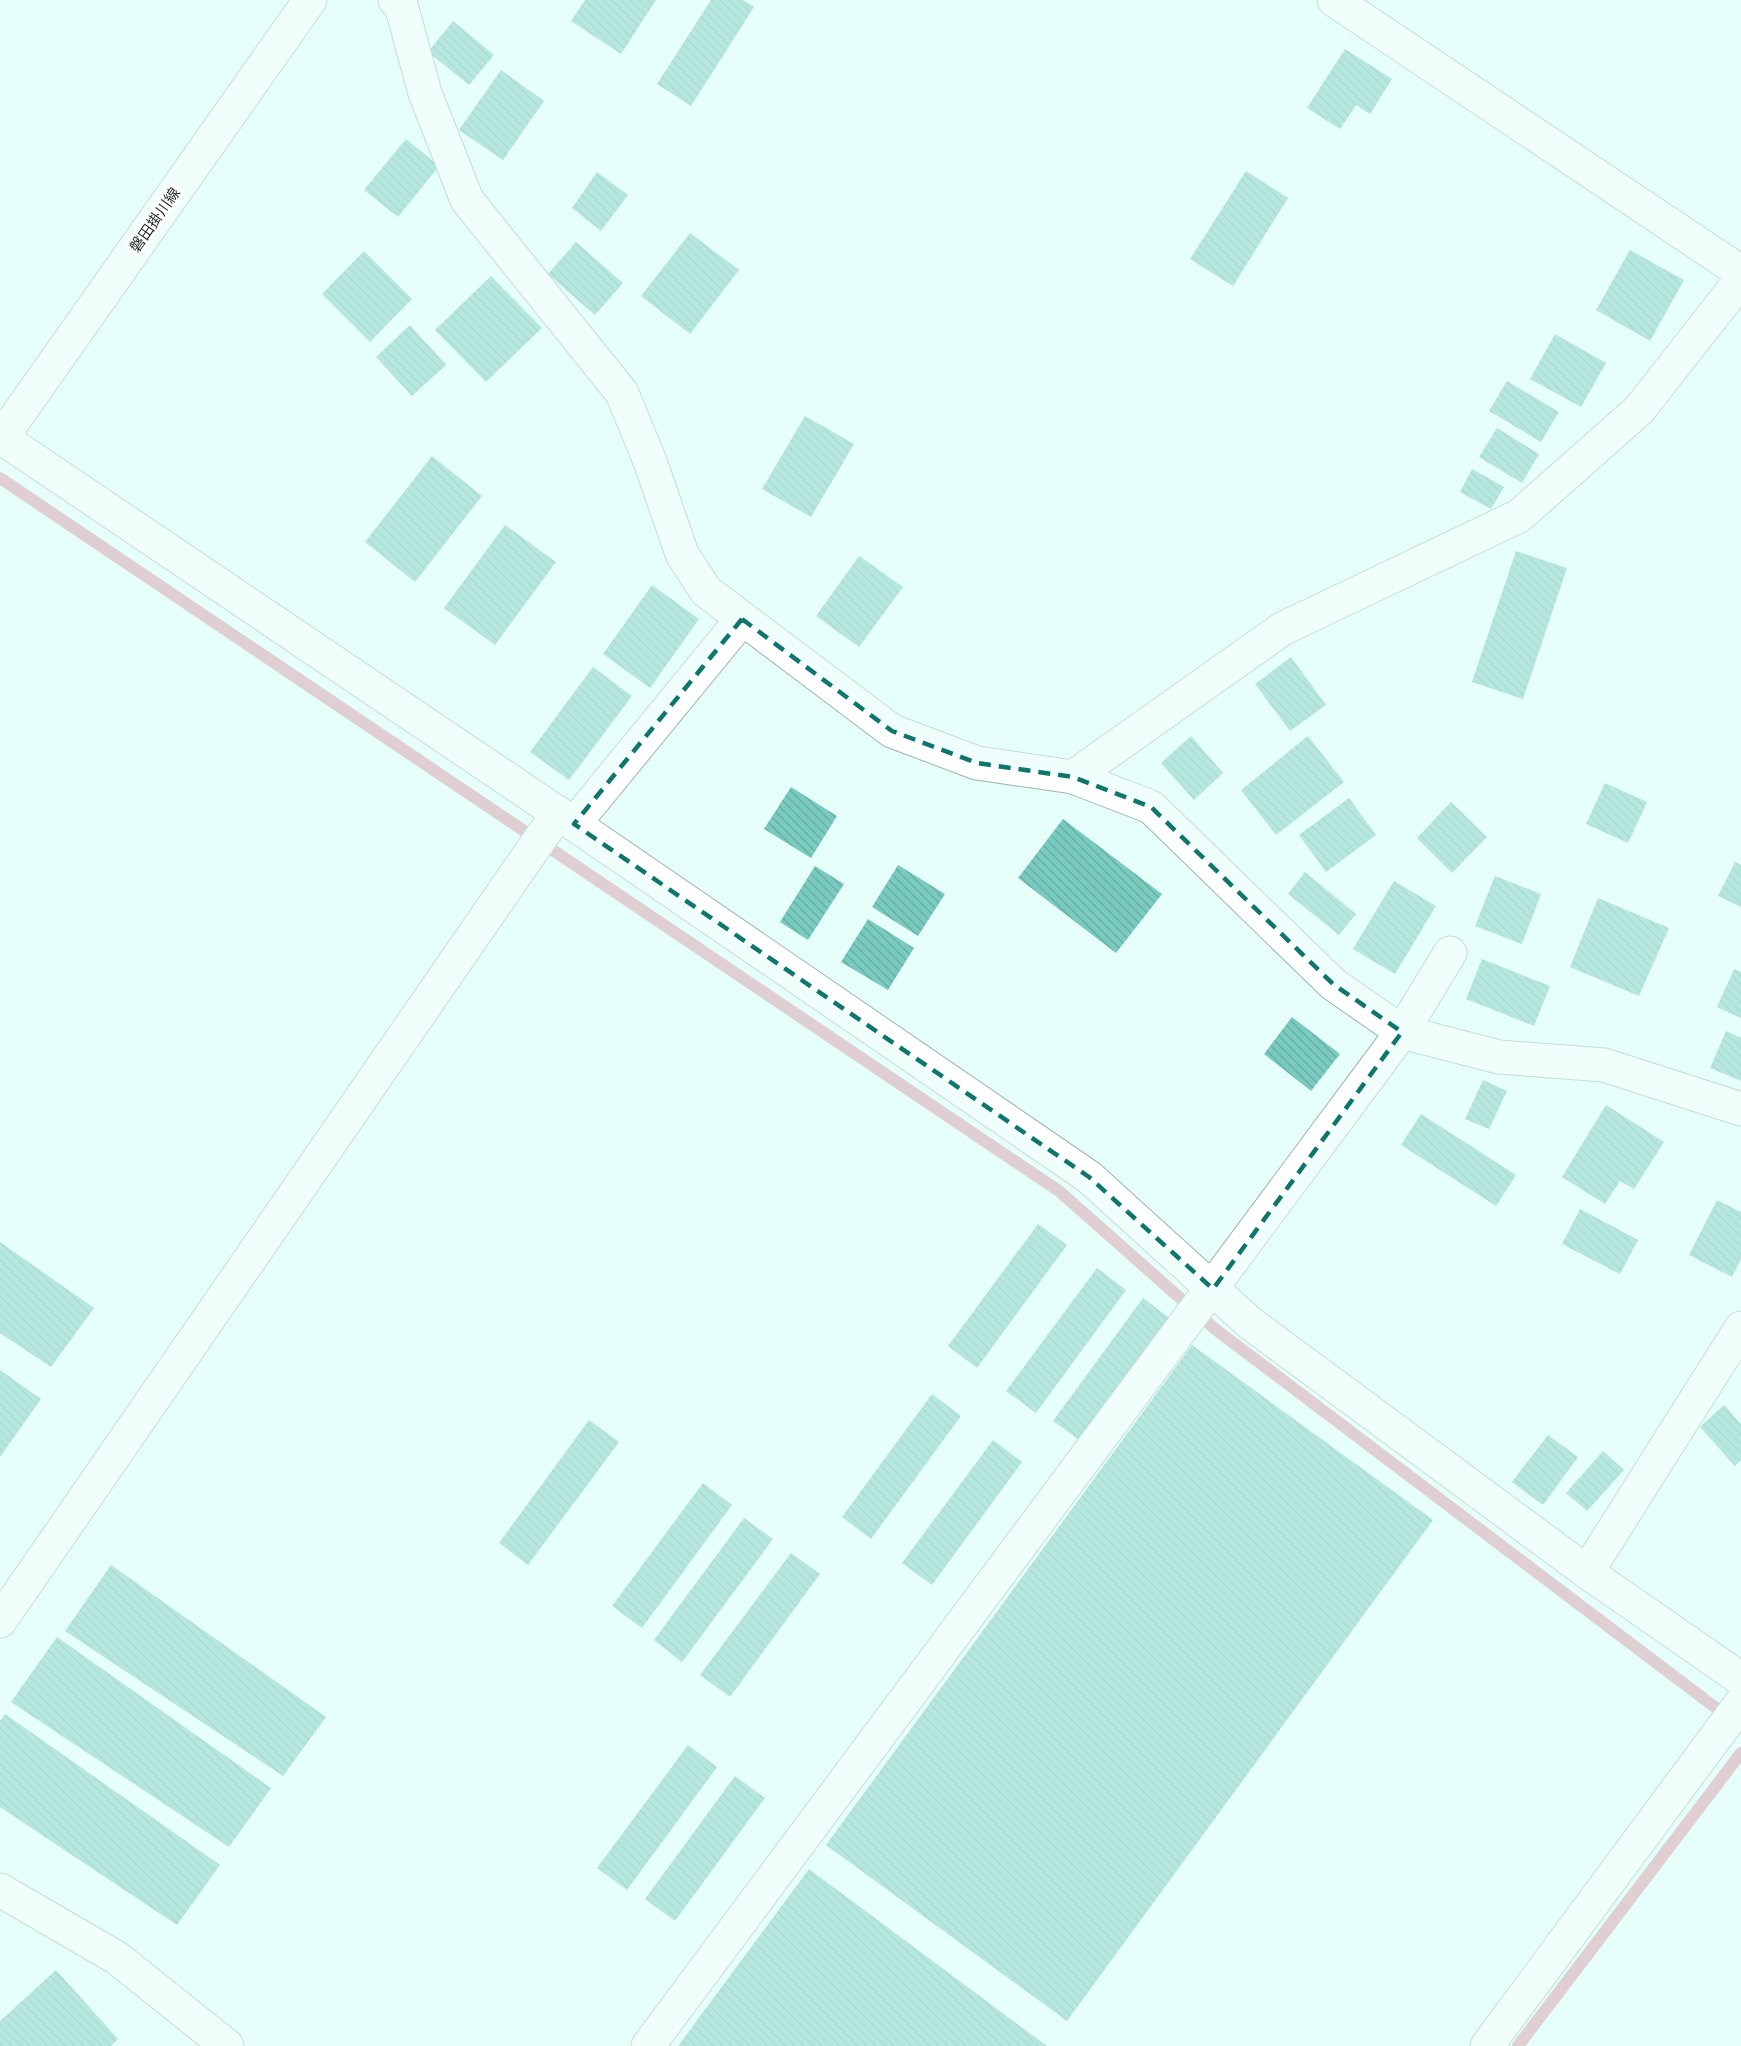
<svg xmlns="http://www.w3.org/2000/svg" width="1741" height="2046" font-family="'Work Sans','Noto Sans JP',sans-serif">
<style>
.lines{fill:none;stroke-linecap:round;stroke-linejoin:round}
.stream{stroke:#d996a3;stroke-width:12}
.building{fill:url(#building-back-hatch)}
.minor-casing{stroke:#9cb3af;stroke-width:35}
.tertiary-casing{stroke:#9cb3af;stroke-width:35}
.secondary-casing{stroke:#9cb3af;stroke-width:35}
.minor{stroke:#fff;stroke-width:33}
.tertiary{stroke:#fff;stroke-width:33}
.secondary{stroke:#fff;stroke-width:33}
.marked{fill:none;stroke:#0f766e;stroke-width:4.5;stroke-dasharray:12 8;stroke-linejoin:round}
.labels{text-anchor:middle;stroke-width:6;stroke-linejoin:round;paint-order:stroke}
.street-label{font-size:15px;fill:#1f2826;stroke:#fff}
</style>
<defs>
<pattern id="building-back-hatch" width="6" height="6" patternUnits="userSpaceOnUse" patternTransform="scale(1.5)"><rect width="6" height="6" fill="#7acbbf"/><path d="M-1 5l2 2M0 0l6 6M5-1l2 2" fill="none" stroke="#69aea4"/></pattern>
</defs>
<rect width="100%" height="100%" fill="#e6fffa"/>
<g class="lines">
<g class="stream">
<path d="M0,478L1059,1191L1215,1329L1728,1717"/>
<path d="M1518,2046L1741,1753"/>
</g>
</g>
<g class="building">
<path d="M585,0H656L621,54L571,21Z"/>
<path d="M711,0H743L754,7L691,106L657,84Z"/>
<path d="M453,21L494,55L469,85L428,52Z"/>
<path d="M1345,49L1392,79L1370,114L1356,105L1340,129L1307,108Z"/>
<path d="M501,70L544,101L503,160L459,130Z"/>
<path d="M406,139L439,166L398,217L364,190Z"/>
<path d="M1246,171L1288,198L1233,286L1190,259Z"/>
<path d="M597,172L628,195L601,231L572,208Z"/>
<path d="M690,233L739,270L690,334L641,296Z"/>
<path d="M576,242L623,283L595,315L548,274Z"/>
<path d="M1630,250L1684,280L1650,341L1596,310Z"/>
<path d="M364,251L412,299L370,342L322,294Z"/>
<path d="M491,276L542,328L486,382L435,330Z"/>
<path d="M410,325L446,365L412,396L376,357Z"/>
<path d="M1555,334L1606,363L1581,407L1530,379Z"/>
<path d="M1507,381L1559,412L1541,442L1489,411Z"/>
<path d="M805,416L854,444L811,517L762,489Z"/>
<path d="M1497,428L1539,454L1522,483L1479,457Z"/>
<path d="M432,456L482,496L415,582L365,542Z"/>
<path d="M1472,469L1504,487L1491,509L1460,492Z"/>
<path d="M505,525L556,562L495,645L444,608Z"/>
<path d="M1516,551L1567,568L1523,699L1472,682Z"/>
<path d="M859,556L903,587L859,647L816,616Z"/>
<path d="M652,585L699,619L650,688L603,654Z"/>
<path d="M1291,657L1326,705L1290,731L1255,684Z"/>
<path d="M593,667L632,696L569,780L530,752Z"/>
<path d="M1191,736L1223,773L1194,800L1161,763Z"/>
<path d="M1308,736L1344,782L1276,835L1241,790Z"/>
<path d="M1605,783L1647,802L1628,843L1586,824Z"/>
<path d="M791,787L837,816L811,858L764,829Z"/>
<path d="M1349,798L1376,835L1326,872L1299,835Z"/>
<path d="M1451,802L1487,837L1452,873L1417,838Z"/>
<path d="M1063,819L1162,894L1116,953L1018,878Z"/>
<path d="M1735,862L1741,865V907L1718,896Z"/>
<path d="M898,865L945,894L918,936L872,907Z"/>
<path d="M815,866L844,884L808,940L780,922Z"/>
<path d="M1305,872L1356,914L1339,935L1288,894Z"/>
<path d="M1495,876L1541,894L1522,944L1475,926Z"/>
<path d="M1394,881L1436,906L1395,974L1353,949Z"/>
<path d="M1598,898L1669,928L1639,996L1570,967Z"/>
<path d="M868,919L914,948L888,990L841,962Z"/>
<path d="M1482,959L1550,986L1534,1026L1466,999Z"/>
<path d="M1734,969L1741,972V1018L1717,1007Z"/>
<path d="M1292,1017L1340,1054L1311,1091L1264,1054Z"/>
<path d="M1726,1031L1741,1038V1081L1710,1068Z"/>
<path d="M1483,1080L1507,1091L1489,1129L1465,1119Z"/>
<path d="M1606,1105L1664,1142L1634,1189L1620,1181L1605,1204L1562,1177Z"/>
<path d="M1421,1114L1516,1175L1496,1206L1401,1145Z"/>
<path d="M1717,1200L1741,1212V1259L1732,1277L1689,1255Z"/>
<path d="M1580,1209L1638,1240L1620,1274L1562,1244Z"/>
<path d="M1038,1224L1067,1245L977,1368L948,1346Z"/>
<path d="M0,1242L94,1308L51,1367L0,1333Z"/>
<path d="M1097,1268L1126,1290L1036,1413L1006,1391Z"/>
<path d="M1143,1298L1172,1320L1082,1442L1053,1421Z"/>
<path d="M1192,1345L1433,1520L1067,2021L826,1845Z"/>
<path d="M0,1370L41,1399L0,1457Z"/>
<path d="M932,1394L961,1416L871,1539L842,1517Z"/>
<path d="M1724,1405L1741,1424V1460L1735,1466L1700,1427Z"/>
<path d="M589,1420L619,1442L528,1565L499,1543Z"/>
<path d="M1548,1435L1578,1457L1543,1505L1512,1482Z"/>
<path d="M993,1440L1022,1462L932,1585L902,1563Z"/>
<path d="M1603,1451L1624,1470L1587,1511L1566,1493Z"/>
<path d="M703,1483L732,1505L642,1628L612,1606Z"/>
<path d="M744,1518L773,1539L682,1662L654,1640Z"/>
<path d="M791,1553L820,1574L730,1697L700,1675Z"/>
<path d="M111,1565L326,1717L283,1776L65,1631Z"/>
<path d="M57,1637L271,1788L229,1847L11,1702Z"/>
<path d="M5,1714L220,1865L177,1925L0,1807V1721Z"/>
<path d="M688,1745L717,1767L627,1890L597,1868Z"/>
<path d="M735,1776L765,1798L675,1921L645,1899Z"/>
<path d="M809,1869L1047,2046H678Z"/>
<path d="M56,1970L118,2039L111,2046H0V2021Z"/>
</g>
<g class="lines">
<defs>
<g id="minor">
<path d="M395,0L401,5L425,93L467,200L622,393L651,464L682,554L706,591L892,731L977,763L1073,777L1151,807L1333,984L1402,1032L1499,1057L1604,1065L1741,1109"/>
<path d="M1334,0L1741,272"/>
<path d="M2,438L574,824L1089,1177L1250,1323L1587,1572L1741,1679"/>
<path d="M1073,777L1282,629L1519,516L1639,410L1741,280"/>
<path d="M574,824L742,619"/>
<path d="M1587,1572L1741,1328"/>
<path d="M0,1621L558,813"/>
<path d="M648,2046L1402,1032L1450,953"/>
<path d="M1487,2046L1741,1703"/>
</g>
<path id="tertiary" d="M0,1890L117,1958L227,2046"/>
<path id="secondary" d="M0,440L310,0"/>
</defs>
<use href="#minor" class="minor-casing"/>
<use href="#tertiary" class="tertiary-casing"/>
<use href="#secondary" class="secondary-casing"/>
<use href="#minor" class="minor"/>
<use href="#tertiary" class="tertiary"/>
<use href="#secondary" class="secondary"/>
</g>
<path d="M0 0H1741V2046H0ZM742,619L892,731L977,763L1073,777L1151,807L1333,984L1402,1032L1213,1289L1089,1177L574,824Z" fill="#e6fffa" fill-opacity=".55" fill-rule="evenodd"/>
<path class="marked" d="M742,619L892,731L977,763L1073,777L1151,807L1333,984L1402,1032L1213,1289L1089,1177L574,824Z"/>
<g class="labels">
<g class="street-label">
<text transform="translate(155 220) rotate(-55)" y="5">磐田掛川線</text>
</g>
</g>
</svg>
